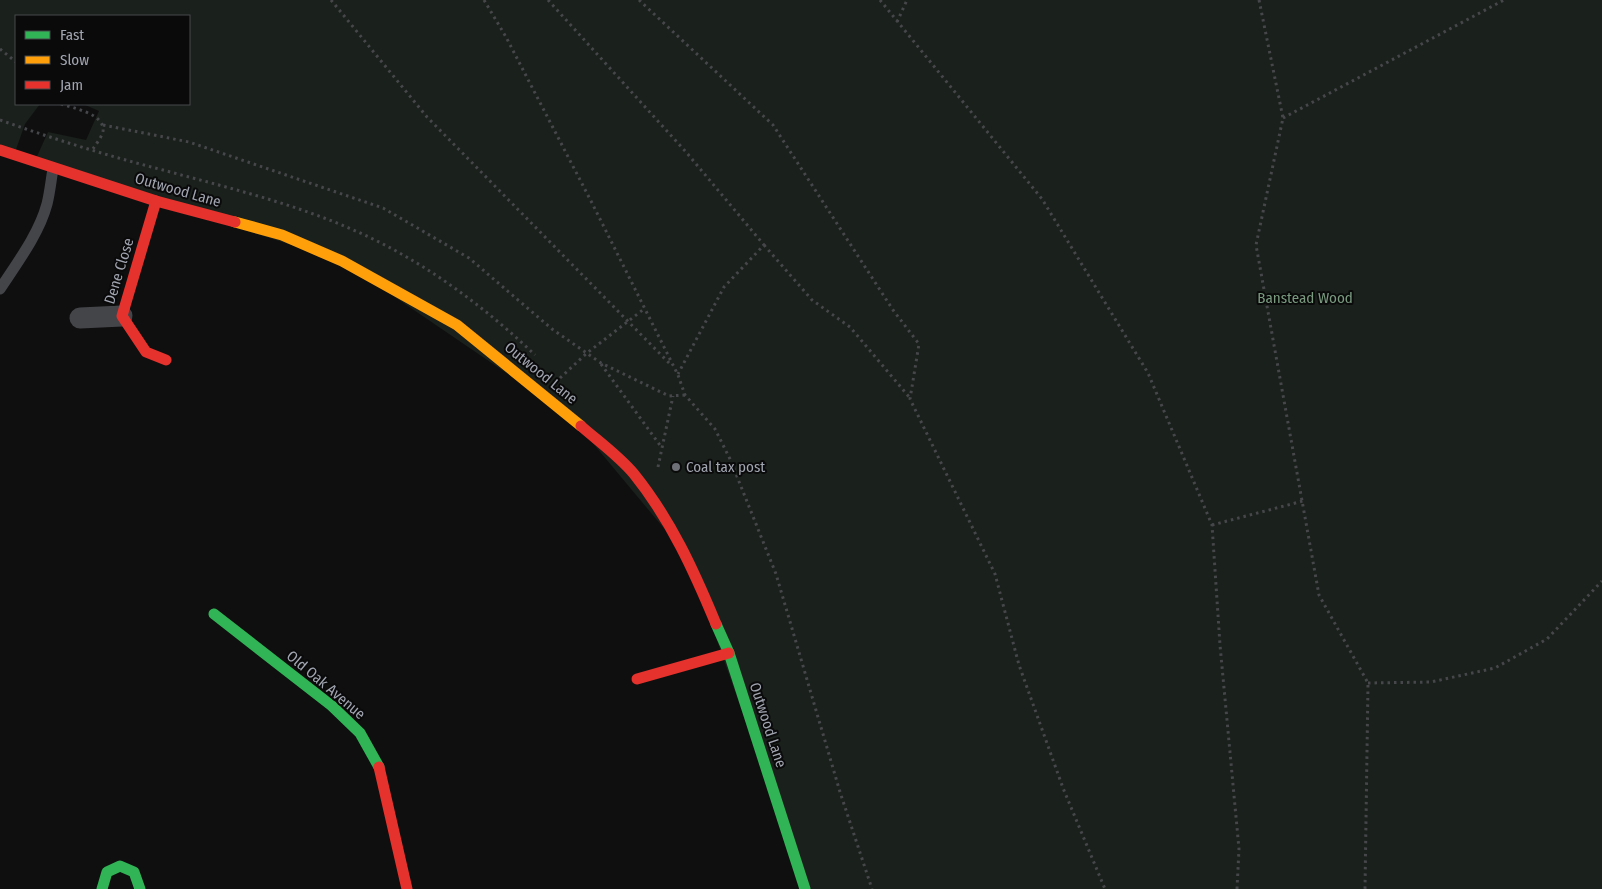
<svg xmlns="http://www.w3.org/2000/svg" width="1602" height="889" font-family="'Fira Sans Condensed',sans-serif">
<style>
.green{fill:#1a201b}
.lines{fill:none;stroke-linecap:round;stroke-linejoin:round}
.path{stroke:#46474a;stroke-width:3;stroke-dasharray:2.5 4;stroke-linecap:butt}
.lane{stroke:#444549;stroke-width:11}
.street{stroke:#444549;stroke-width:21}
.fast{stroke:#30b455;stroke-width:11}
.slow{stroke:#ff9f0a;stroke-width:11}
.jam{stroke:#e5322d;stroke-width:11}
.poi-dot{fill:#6e7078;stroke:#0a0a0b;stroke-width:2}
.labels{text-anchor:middle;stroke-width:4;stroke-linejoin:round;paint-order:stroke}
.street-label{font-size:15px;fill:#a1a5b0;stroke:#0a0a0b}
.park-label{font-size:15px;fill:#799a7f;stroke:#0a0a0b}
.poi-label{font-size:15px;fill:#a1a5b0;stroke:#0a0a0b;text-anchor:start}
</style>
<rect width="100%" height="100%" fill="#0f0f10"/>
<path class="green" d="M0,0H1602V889H805L687,556L571,417L342,261L34,163L48,132L86,140L99,111L83,104H189V16H16V104H40L25,124L14,155L0,150Z"/>
<g class="lines">
<g class="path">
<path d="M331,0L427,117L670,364"/>
<path d="M484,0L506,37L592,203L678,375L685,395L715,429L730,459L776,574L840,792L872,889"/>
<path d="M548,0L686,152L764,245L724,287L678,374"/>
<path d="M639,0L773,125L893,310L919,344L910,399L995,574L1019,665L1063,788L1105,889"/>
<path d="M880,0L1042,199L1148,373L1212,525L1220,645L1239,849L1237,889"/>
<path d="M1259,0L1283,118L1256,245L1319,595L1368,683L1365,889"/>
<path d="M897,22L907,0"/>
<path d="M0,49L16,62"/>
<path d="M61,104C73,108 105,114 103,131C102,137 96,144 93,149"/>
<path d="M1283,118L1504,0"/>
<path d="M0,120C54,139 108,156 163,170C229,188 296,204 358,232C423,261 484,306 535,355"/>
<path d="M103,125L189,142L383,208L469,258L552,329L601,363L669,396L685,395"/>
<path d="M764,245L812,300L850,327L910,398"/>
<path d="M601,364L662,448"/>
<path d="M560,378L587,353L644,309"/>
<path d="M658,467L673,396"/>
<path d="M1212,525L1303,501"/>
<path d="M1368,683L1431,682L1495,668L1547,639L1602,581"/>
</g>
<path class="lane" d="M0,289C17,263 39,234 47,204C50,192 51,180 53,169"/>
<path class="street" d="M80,318L122,316"/>
<g class="fast">
<path d="M214,614L332,706L360,733L379,767"/>
<path d="M716,624L729,653L805,889"/>
<path d="M102,889L107,872L120,866L134,872L140,889"/>
</g>
<path class="slow" d="M235,222L282,235L342,261L457,325L581,426"/>
<g class="jam">
<path d="M0,150L156,201L235,222"/>
<path d="M156,201L122,316L146,352L166,360"/>
<path d="M581,426C598,441 619,456 634,474C671,520 694,571 716,624"/>
<path d="M637,679L729,653"/>
<path d="M379,767L407,889"/>
</g>
</g>
<circle class="poi-dot" cx="676" cy="467" r="5"/>
<g class="labels">
<g class="street-label">
<text transform="translate(178 190) rotate(16)" y="5">Outwood Lane</text>
<text transform="translate(119 271) rotate(-73)" y="5">Dene Close</text>
<text transform="translate(541 373) rotate(39)" y="5">Outwood Lane</text>
<text transform="translate(326 685) rotate(40)" y="5">Old Oak Avenue</text>
<text transform="translate(768 725) rotate(72)" y="5">Outwood Lane</text>
</g>
<g class="park-label">
<text x="1305" y="303">Banstead Wood</text>
</g>
<g class="poi-label">
<text x="686" y="472">Coal tax post</text>
</g>
</g>
<rect x="15" y="15" width="175" height="90" fill="#0a0a0b" stroke="#46484d"/>
<rect x="25" y="31" width="25" height="8" fill="#30b455" stroke="#46484d"/>
<text x="60" y="40" font-size="15" fill="#a1a5b0">Fast</text>
<rect x="25" y="56" width="25" height="8" fill="#ff9f0a" stroke="#46484d"/>
<text x="60" y="65" font-size="15" fill="#a1a5b0">Slow</text>
<rect x="25" y="81" width="25" height="8" fill="#e5322d" stroke="#46484d"/>
<text x="60" y="90" font-size="15" fill="#a1a5b0">Jam</text>
</svg>
